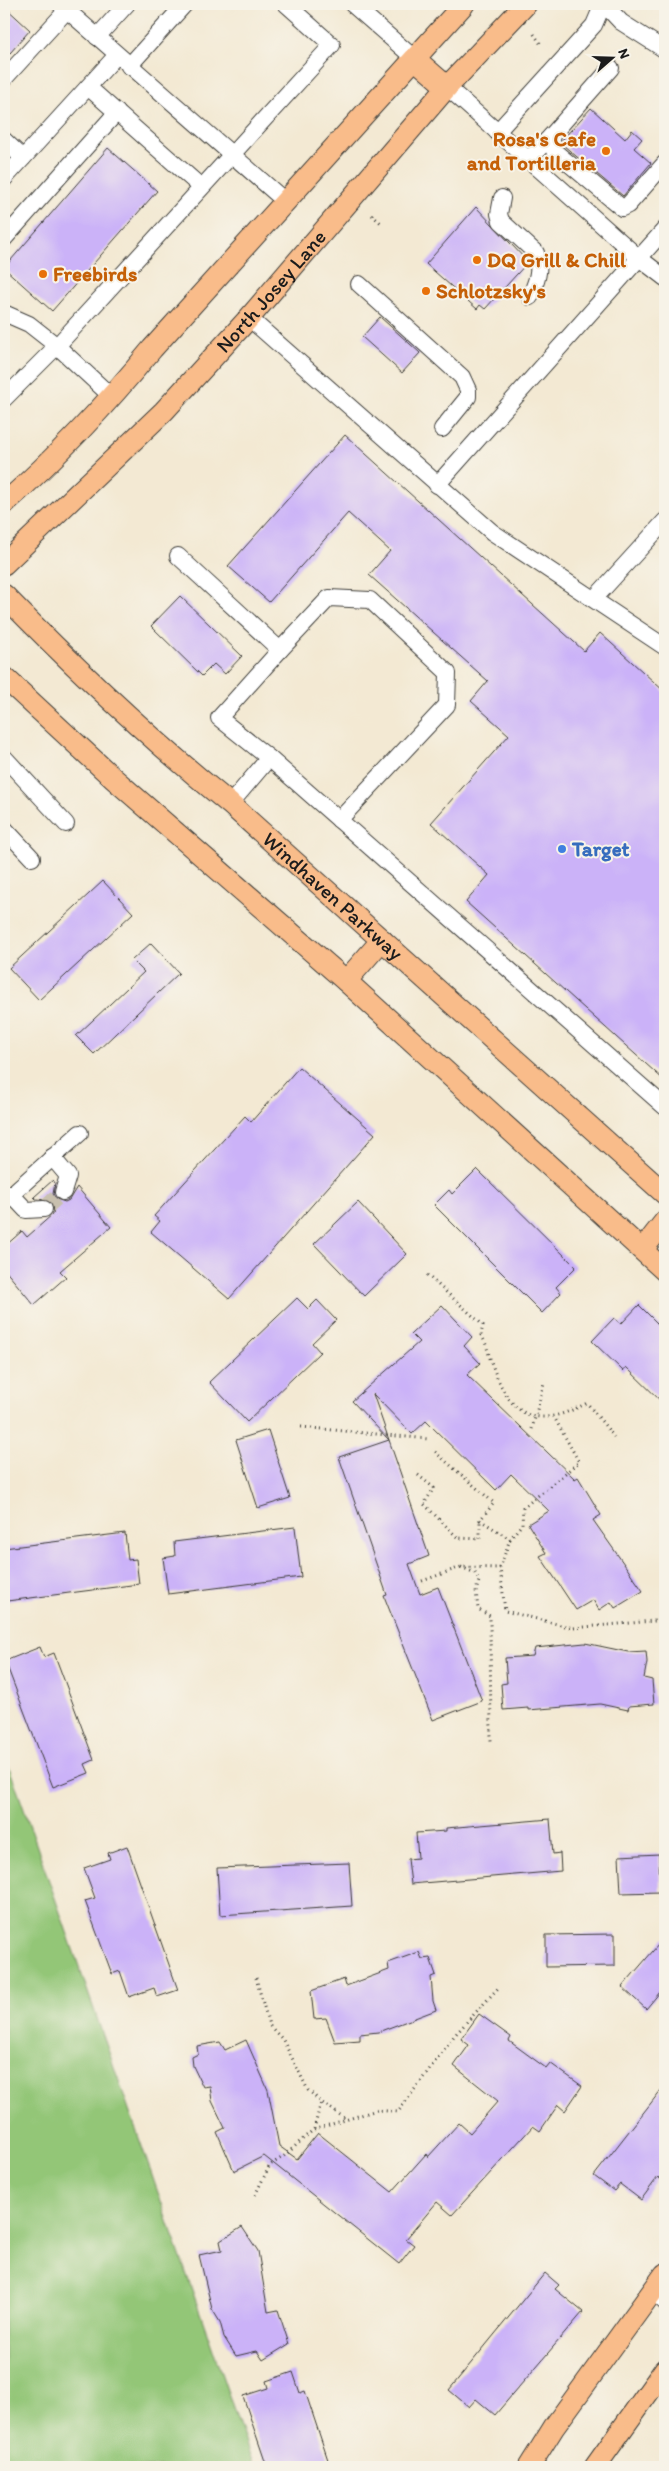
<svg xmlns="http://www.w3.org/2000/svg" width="669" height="2471" font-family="Itim,sans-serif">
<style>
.green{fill:#93c677;stroke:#58714a}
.building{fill:#cbb2f8}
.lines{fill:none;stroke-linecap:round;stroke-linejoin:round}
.minor-tunnel{stroke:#c8c0ae;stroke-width:16;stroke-dasharray:16 8;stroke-linecap:butt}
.minor-casing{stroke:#3c3b37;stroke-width:18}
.major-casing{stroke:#3c3b37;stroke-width:23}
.path{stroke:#3c3b37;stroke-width:3;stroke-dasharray:1 4;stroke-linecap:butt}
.minor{stroke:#fff;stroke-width:16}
.major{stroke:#f9bc8a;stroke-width:21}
.food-dot{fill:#e8710a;stroke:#f7f3e8;stroke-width:2}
.shop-dot{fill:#3f7fe0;stroke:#f7f3e8;stroke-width:2}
.labels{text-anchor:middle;stroke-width:4;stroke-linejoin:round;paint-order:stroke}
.food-label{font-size:21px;font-weight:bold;fill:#c56008;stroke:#f7f3e8;text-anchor:start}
.street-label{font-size:21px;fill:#1c1c1c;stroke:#f7f3e8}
.shop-label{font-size:21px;font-weight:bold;fill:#366cbe;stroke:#f7f3e8;text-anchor:start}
</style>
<rect width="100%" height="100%" fill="#f7f3e8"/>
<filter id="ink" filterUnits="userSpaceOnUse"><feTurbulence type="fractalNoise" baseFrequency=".02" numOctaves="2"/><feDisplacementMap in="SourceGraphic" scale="10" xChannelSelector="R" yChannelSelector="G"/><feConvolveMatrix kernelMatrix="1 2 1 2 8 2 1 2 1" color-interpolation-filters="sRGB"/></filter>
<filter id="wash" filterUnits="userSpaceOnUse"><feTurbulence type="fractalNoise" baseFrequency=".0096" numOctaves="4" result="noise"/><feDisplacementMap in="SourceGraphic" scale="20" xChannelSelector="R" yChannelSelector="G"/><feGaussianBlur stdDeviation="1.12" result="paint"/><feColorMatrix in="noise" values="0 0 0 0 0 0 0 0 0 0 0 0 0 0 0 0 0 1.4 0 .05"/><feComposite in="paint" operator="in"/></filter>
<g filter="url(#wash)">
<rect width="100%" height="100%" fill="#f3e9d3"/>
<path class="green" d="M4,1753L19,1795L254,2467H4Z"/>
<g id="blocks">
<g class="building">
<path d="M4,6L30,30L4,60Z"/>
<path d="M591,108L625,139L632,130L642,139L634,148L651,163L623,196L563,145L562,140Z"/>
<path d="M108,148L157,191L52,311L4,268Z"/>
<path d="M476,207L528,262L485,309L480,305L477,309L426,264Z"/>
<path d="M380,317L420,353L402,373L362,337Z"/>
<path d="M345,435L584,651L600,633L665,692V1081L466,902L489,875L431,823L509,735L471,701L488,681L369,575L390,551L348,513L269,602L228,566Z"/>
<path d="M180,596L242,656L225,674L214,664L202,676L151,626Z"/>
<path d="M103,881L133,913L39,1000L9,968Z"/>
<path d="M151,943L179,973L94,1054L76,1036L144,972L132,960Z"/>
<path d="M299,1067L375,1134L229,1299L151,1232L160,1221L154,1216L245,1116L251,1122Z"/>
<path d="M477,1169L576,1267L556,1287L561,1293L542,1313L434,1205L449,1190L452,1194Z"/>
<path d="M53,1180L55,1183L53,1194L56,1199L65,1202L69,1200L77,1187L111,1227L60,1271L66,1277L34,1305L4,1269V1247L22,1231L27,1237L53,1214L54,1208L49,1200L36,1199L34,1197Z"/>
<path d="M358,1202L407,1254L364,1296L314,1244Z"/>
<path d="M297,1298L308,1309L317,1300L336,1320L312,1343L320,1352L247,1422L209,1382Z"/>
<path d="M442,1305L472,1337L464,1346L480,1363L467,1375L575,1479L578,1477L601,1515L593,1520L643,1591L615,1608L611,1602L599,1610L593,1600L576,1610L540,1556L546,1553L528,1524L549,1511L511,1474L496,1490L426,1421L412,1434L373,1394L389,1440L352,1401L419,1342L411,1334Z"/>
<path d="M639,1305L665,1331V1405L626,1367L623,1371L592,1341L614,1318L621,1324Z"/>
<path d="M268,1430L290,1498L258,1508L236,1440Z"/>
<path d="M389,1440L429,1556L409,1564L414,1578L420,1594L438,1587L482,1701L433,1720L384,1596L387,1595L339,1457Z"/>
<path d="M295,1527L301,1577L168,1594L163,1558L175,1556L174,1542Z"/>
<path d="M125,1533L128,1560L136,1559L139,1584L7,1601L4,1548Z"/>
<path d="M585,1643L628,1652L646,1651L647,1662L644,1678L652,1680L654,1704L629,1706L628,1710L600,1704L528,1710V1708L503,1710L501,1684L507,1683L505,1658L533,1656L535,1648Z"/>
<path d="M40,1647L44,1657L54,1653L94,1760L85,1764L89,1773L53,1787L5,1661Z"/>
<path d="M550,1819L553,1854L560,1853L561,1871L411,1884L408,1859L418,1858L416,1833L446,1831V1828Z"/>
<path d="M127,1846L178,1990L157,1997L154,1988L129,1997L120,1971L112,1974L85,1901L95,1898L84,1868L110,1859L108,1853Z"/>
<path d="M659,1854L660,1892L621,1893L619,1856Z"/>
<path d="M349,1863L352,1906L220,1915L217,1868Z"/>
<path d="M615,1934V1966L546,1967V1935Z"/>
<path d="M665,1937V1986L646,2009L622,1987Z"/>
<path d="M419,1952L422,1959L430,1958L436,1975L431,1977L433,2001L436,2010L378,2032L360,2034V2040L335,2042L326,2018L314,2019L311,1991L344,1979L346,1986L389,1970L388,1963Z"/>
<path d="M479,2014L511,2037L509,2041L546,2068L550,2063L582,2086L565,2111L558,2105L540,2131L533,2126L452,2215L437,2202L406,2239L414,2245L399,2264L264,2156L234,2171L217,2132L225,2128L212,2101L210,2086L203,2087L193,2066L192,2057L198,2054L197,2046L220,2042L225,2050L246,2040L268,2090L279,2146L297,2159L318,2133L392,2192L426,2154L428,2157L459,2123L470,2133L498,2101L454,2066L469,2045L461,2039Z"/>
<path d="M665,2085V2183L658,2177L641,2200L620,2184L614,2191L594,2176Z"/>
<path d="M242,2227L258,2251L268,2312L278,2310L289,2344L263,2360L257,2351L236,2356L224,2337L220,2322L212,2309L199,2255L222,2250L220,2241Z"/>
<path d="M545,2273L559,2285L555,2289L583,2312L495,2415L476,2399L469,2407L449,2390Z"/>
<path d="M293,2372L300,2393L305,2391L329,2463L325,2464L326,2467H267L251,2420L243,2396L268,2388L266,2381Z"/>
</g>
</g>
</g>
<g filter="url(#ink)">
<use href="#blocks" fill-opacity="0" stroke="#3c3b37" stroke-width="1"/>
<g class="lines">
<path class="minor-tunnel" d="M44,1209L63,1192"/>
<defs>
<g id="minor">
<path d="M60,4L286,202"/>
<path d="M352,4L415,59"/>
<path d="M604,4L621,22L665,50"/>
<path d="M97,37L127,4"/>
<path d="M129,66L185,4"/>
<path d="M611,68L551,136L554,151L622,208L628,205L665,163"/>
<path d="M4,79L67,10"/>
<path d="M88,87L201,187"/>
<path d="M447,87L639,258L665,278"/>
<path d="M497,132L594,25L603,4"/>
<path d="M4,140L23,158"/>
<path d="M528,160L551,136"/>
<path d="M4,179L117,55"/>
<path d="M502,198L499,214L501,221L536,253C542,269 536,283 530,297"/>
<path d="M4,239L117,112"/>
<path d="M359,284L462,377L468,390V397L442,429"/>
<path d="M4,313L29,324L57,346L112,397"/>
<path d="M249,318L492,532L665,647"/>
<path d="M4,399L57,346L332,45L286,4"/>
<path d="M437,485L665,229"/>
<path d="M178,556L280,650L329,598L370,600L448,673L447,705L339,820"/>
<path d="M594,599L665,521"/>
<path d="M280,650L219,718L269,758L665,1107"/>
<path d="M4,757L66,824"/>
<path d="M230,804L269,758"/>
<path d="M4,828L32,858"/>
<path d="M52,1157L68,1176L63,1192"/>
<path d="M11,1194L26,1210L44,1209"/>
<path d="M4,1201L80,1133"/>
<path d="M653,2291L665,2302"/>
</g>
<g id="major">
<path d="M415,59L447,87"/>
<path d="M4,504C58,456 106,405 152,349L464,4"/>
<path id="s1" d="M4,564L164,411L249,318L447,87L526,4"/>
<path id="s2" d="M4,595C76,669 150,739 230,804L665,1194"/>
<path d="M4,677L113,778L346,981L665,1271"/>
<path d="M346,981L382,940"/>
<path d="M643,1249L665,1221"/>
<path d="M529,2467L554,2427L665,2274"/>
<path d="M595,2467L665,2369"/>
</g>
</defs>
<use href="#minor" class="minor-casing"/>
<use href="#major" class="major-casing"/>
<g class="path">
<path d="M534,34L542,46"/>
<path d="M372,215L382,224"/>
<path d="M427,1275L483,1325L481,1335C488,1345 488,1355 493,1367C512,1420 538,1429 587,1403L614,1437"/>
<path d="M301,1427L429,1439"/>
<path d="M532,1429L544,1383"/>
<path d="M435,1452L494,1503L480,1520L510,1539L522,1524L523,1508L579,1462L554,1417"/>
<path d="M418,1475L434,1488L424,1504L458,1538L480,1539V1521"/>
<path d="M510,1539L500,1568L505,1611L573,1628L665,1620"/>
<path d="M461,1567L475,1573L479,1581L476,1591L478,1609L490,1616L491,1744"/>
<path d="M422,1581L461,1567L500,1568"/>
<path d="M256,1978L269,2025L283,2040L308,2090L321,2102L346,2119"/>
<path d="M314,2129L321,2102"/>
<path d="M255,2195L270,2165L283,2157L313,2130L377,2110L398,2112L454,2036L500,1986"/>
</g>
<use href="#minor" class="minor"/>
<use href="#major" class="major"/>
</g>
</g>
<g class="food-dot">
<circle cx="606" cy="151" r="5"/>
<circle cx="477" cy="260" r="5"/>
<circle cx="43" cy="274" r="5"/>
<circle cx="426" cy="291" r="5"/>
</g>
<circle class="shop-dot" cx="562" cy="849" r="5"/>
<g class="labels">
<g class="food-label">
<text x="596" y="146" text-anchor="end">Rosa's Cafe<tspan x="596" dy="24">and Tortilleria</tspan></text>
<text x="487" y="267">DQ Grill &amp; Chill</text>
<text x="53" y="281">Freebirds</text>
<text x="436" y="298">Schlotzsky's</text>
</g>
<g class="street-label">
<text dy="7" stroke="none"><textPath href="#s1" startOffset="382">North Josey Lane</textPath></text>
<text dy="7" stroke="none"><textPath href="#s2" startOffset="446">Windhaven Parkway</textPath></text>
</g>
<g class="shop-label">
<text x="572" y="856">Target</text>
</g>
</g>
<rect width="669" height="2471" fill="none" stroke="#f7f3e8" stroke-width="20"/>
<g transform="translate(612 58) rotate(70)" stroke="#f7f3e8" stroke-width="4" paint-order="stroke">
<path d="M0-4L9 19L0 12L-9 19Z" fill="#1c1c1c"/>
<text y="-8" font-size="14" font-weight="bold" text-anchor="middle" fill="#1c1c1c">N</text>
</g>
</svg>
